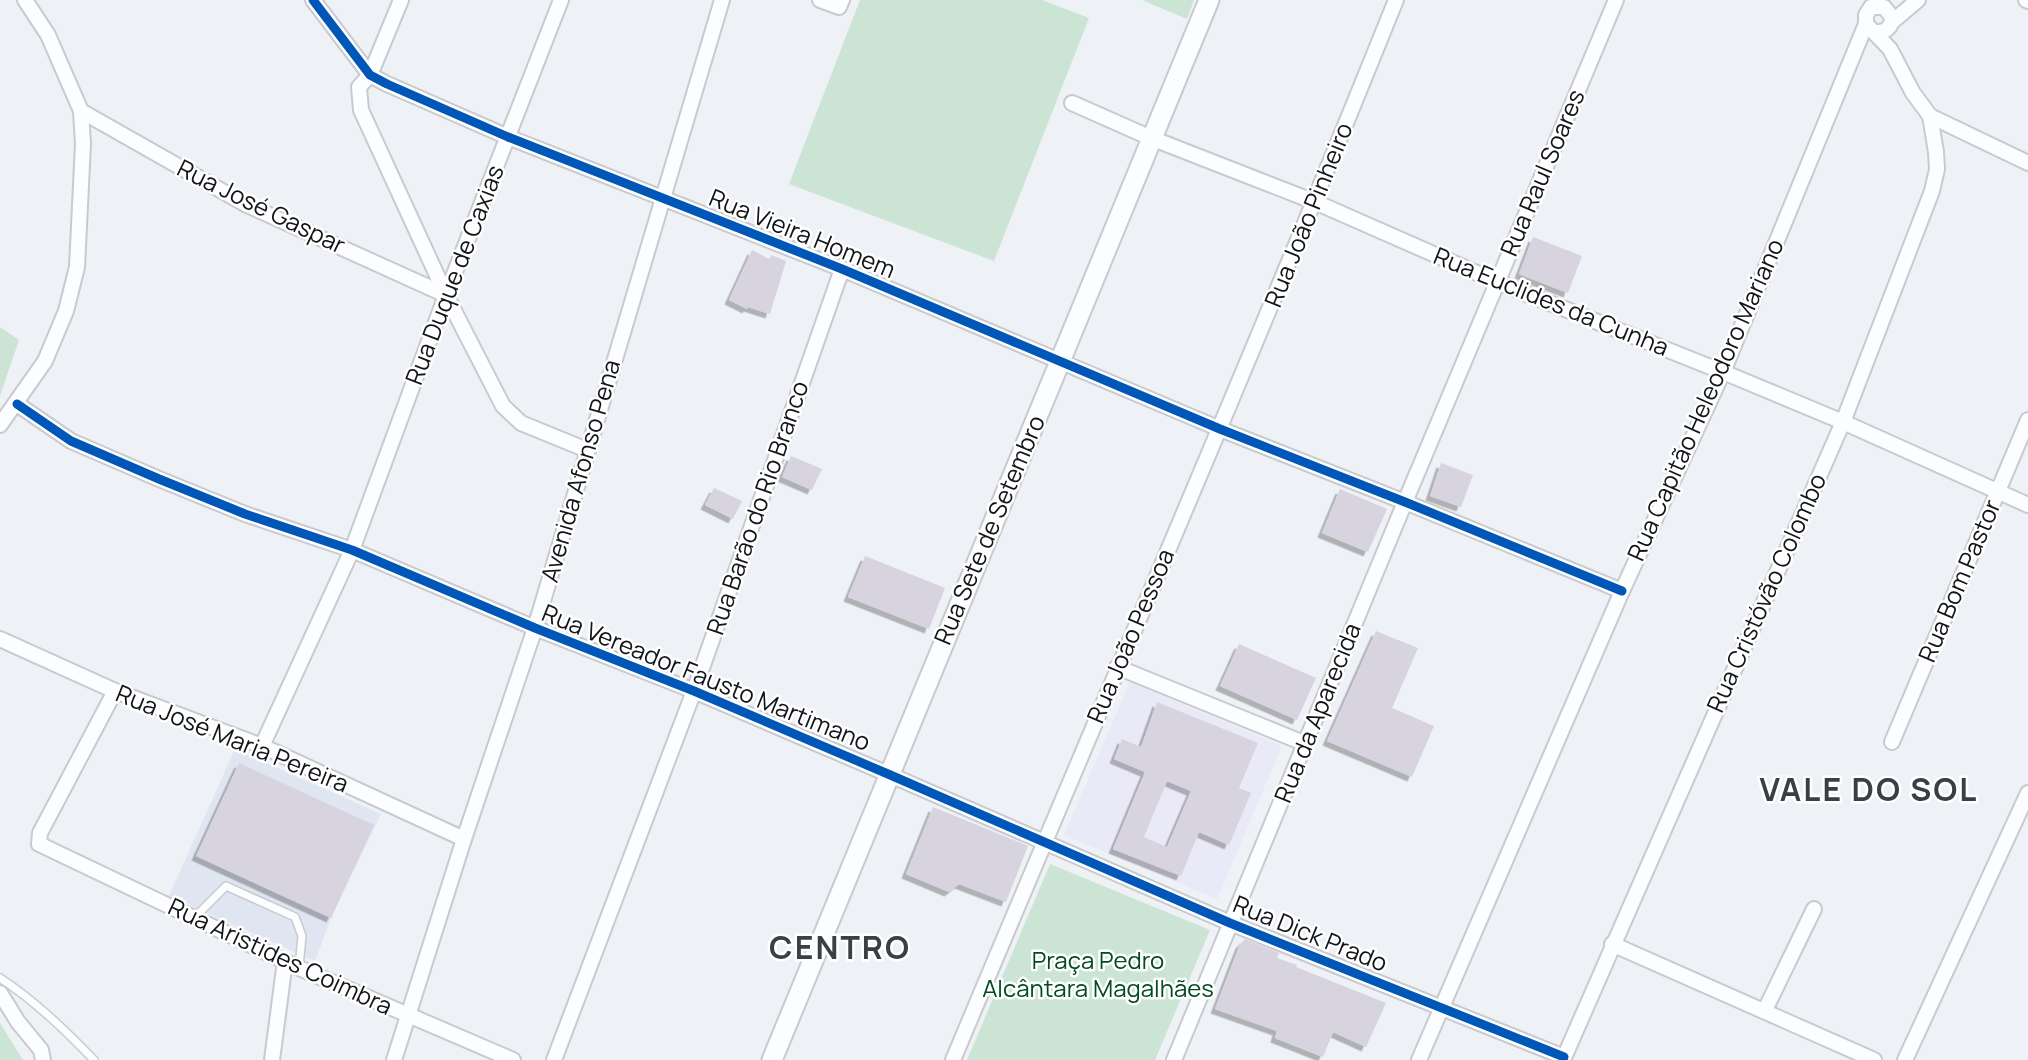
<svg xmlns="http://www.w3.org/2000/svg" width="2028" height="1060" font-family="Manrope,sans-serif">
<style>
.built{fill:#dfe5f1}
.education{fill:#eae9f8}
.green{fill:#cce4d4}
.building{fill:#d7d4df;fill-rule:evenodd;filter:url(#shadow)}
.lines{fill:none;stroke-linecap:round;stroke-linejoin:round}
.service-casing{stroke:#c9cace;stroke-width:10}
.minor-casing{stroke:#c9cace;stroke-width:18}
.secondary-casing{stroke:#c9cace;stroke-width:23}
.service{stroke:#fcfdfe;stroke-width:7}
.minor{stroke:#fcfdfe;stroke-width:14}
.secondary{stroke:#fcfdfe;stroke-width:19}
.cycleway-casing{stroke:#fff;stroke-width:13}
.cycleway{stroke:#0057b8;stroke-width:9}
.labels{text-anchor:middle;stroke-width:5;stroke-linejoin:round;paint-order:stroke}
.street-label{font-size:24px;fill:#121417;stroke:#fff}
.park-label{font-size:24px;fill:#024a20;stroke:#fff}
.district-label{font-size:32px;font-weight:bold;letter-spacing:2px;fill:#3a3f46;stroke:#fff}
</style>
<defs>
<filter id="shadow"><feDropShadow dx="-4.5" dy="4.5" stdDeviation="0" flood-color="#0004"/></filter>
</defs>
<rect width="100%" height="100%" fill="#eef1f6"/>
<path class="built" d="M235,749L381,814L331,918L315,961L169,896Z"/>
<path class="education" d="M1130,682L1282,746L1217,899L1064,835Z"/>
<g class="green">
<path d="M860,0H1042L1089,18L994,261L789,184Z"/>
<path d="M1142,0H1194L1187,19Z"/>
<path d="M0,327L19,340L0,396Z"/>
<path d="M1050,864L1210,930L1155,1060H967Z"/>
<path d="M0,1023L23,1060H0Z"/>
</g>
<g class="building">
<path d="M1533,237L1582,256L1568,293L1519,274Z"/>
<path d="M752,250L769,259L771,255L786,261L770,314L748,307L747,309L729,300Z"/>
<path d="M791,456L822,469L812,490L782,477Z"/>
<path d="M1441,463L1473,475L1461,507L1430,496Z"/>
<path d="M714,488L742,501L733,519L705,505Z"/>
<path d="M1340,489L1387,509L1368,552L1322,533Z"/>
<path d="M865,556L945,588L929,629L848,597Z"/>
<path d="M1376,631L1418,648L1392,708L1434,726L1412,777L1327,741Z"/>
<path d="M1239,644L1316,678L1297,720L1220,686Z"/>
<path d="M1157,702L1258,743L1239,788L1251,793L1229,845L1199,832L1181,876L1113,849L1145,772L1114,759L1122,739L1141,747ZM1167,781L1191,791L1167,847L1144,837Z"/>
<path d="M239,763L374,825L331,918L196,856Z"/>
<path d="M933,807L1028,846L1006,902L959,884L949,892L906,874Z"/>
<path d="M1245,939L1279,953L1277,958L1297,965L1296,967L1386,1003L1366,1047L1333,1032L1323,1057L1275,1038L1277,1031L1215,1009L1240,944Z"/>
</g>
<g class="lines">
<defs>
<g id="service">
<path d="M194,918L226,886L295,917L302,936L299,967"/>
<path d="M0,978C35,1001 65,1030 94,1060"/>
</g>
<g id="minor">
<path d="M313,0L370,75L387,84L508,137L842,269L1220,429L1405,502L1622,591"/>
<path d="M401,0L370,75L359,87L361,110L446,295L503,406L521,423L587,450"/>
<path d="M820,0L839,7L842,0"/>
<path d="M2026,0L2028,1"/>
<path d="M1892,22L1918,0"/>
<path d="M1072,103L1151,138L1315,202L1497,282L1723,372L1843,422L2028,505"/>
<path d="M81,111L245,204L446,295"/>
<path d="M1930,116L2028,163"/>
<path d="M17,404L71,441L159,479L245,514L352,550L535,628L694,691L888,774L1230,923L1564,1057"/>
<path d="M0,425L45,361L66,311L77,267L83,144L81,111L48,35L25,0"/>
<path d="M0,639L115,691L262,746L464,839"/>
<path d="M1117,667L1306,744"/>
<path d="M115,691L40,833L39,844L299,968L513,1060"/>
<path d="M1892,742L2028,420"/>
<path d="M262,746L352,550L446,295L561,0"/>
<path d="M1612,944L1874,1060"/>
<path d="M0,993L18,1022L41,1050L43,1060"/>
<path d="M1765,1010L1814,909"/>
<path d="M272,1060L285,961"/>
<path d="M394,1060L464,839L535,628L722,0"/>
<path d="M554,1060L694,691L842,269"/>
<path d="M953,1060C1101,707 1253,355 1396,0"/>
<path d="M1174,1060L1405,502L1616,0"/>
<path d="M1419,1060L1622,591L1723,372L1866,24"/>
<path d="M1563,1060L1843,422L1932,191L1937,169L1936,152L1930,116L1913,93L1890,49L1866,24V15L1871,7H1884L1892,17C1892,27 1886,33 1875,32"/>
<path d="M1905,1060L2028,793"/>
</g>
<path id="secondary" d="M772,1060L1209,0"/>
</defs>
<use href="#service" class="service-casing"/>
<use href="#minor" class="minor-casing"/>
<use href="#secondary" class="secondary-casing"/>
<use href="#service" class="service"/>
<use href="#minor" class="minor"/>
<use href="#secondary" class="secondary"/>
<defs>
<g id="cycleway">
<path d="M313,0L370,75L387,84L508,137L842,269L1220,429L1405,502L1622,591"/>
<path d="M17,404L71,441L159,479L245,514L352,550L535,628L694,691L888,774L1230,923L1564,1057"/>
</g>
</defs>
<use href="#cycleway" class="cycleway-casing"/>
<use href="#cycleway" class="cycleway"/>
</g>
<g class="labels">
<g class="street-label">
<text transform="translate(1543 173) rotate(-67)" y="8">Rua Raul Soares</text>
<text transform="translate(261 207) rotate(26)" y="8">Rua José Gaspar</text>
<text transform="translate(1309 215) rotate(-68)" y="8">Rua João Pinheiro</text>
<text transform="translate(802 234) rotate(22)" y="8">Rua Vieira Homem</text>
<text transform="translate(455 275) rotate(-69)" y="8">Rua Duque de Caxias</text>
<text transform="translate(1551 302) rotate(22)" y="8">Rua Euclides da Cunha</text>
<text transform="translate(1706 400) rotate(-66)" y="8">Rua Capitão Heleodoro Mariano</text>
<text transform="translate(581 471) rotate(-74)" y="8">Avenida Afonso Pena</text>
<text transform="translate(758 508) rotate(-71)" y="8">Rua Barão do Rio Branco</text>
<text transform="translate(990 530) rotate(-67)" y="8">Rua Sete de Setembro</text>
<text transform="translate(1960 581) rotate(-67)" y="8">Rua Bom Pastor</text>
<text transform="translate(1767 593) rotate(-66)" y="8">Rua Cristóvão Colombo</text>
<text transform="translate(1131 636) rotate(-67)" y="8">Rua João Pessoa</text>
<text transform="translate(706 678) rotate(22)" y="8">Rua Vereador Fausto Martimano</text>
<text transform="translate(1318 713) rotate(-68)" y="8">Rua da Aparecida</text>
<text transform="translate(232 739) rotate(22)" y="8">Rua José Maria Pereira</text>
<text transform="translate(1310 934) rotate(22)" y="8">Rua Dick Prado</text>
<text transform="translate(280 957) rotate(25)" y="8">Rua Aristides Coimbra</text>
</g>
<g class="park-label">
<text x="1098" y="969">Praça Pedro<tspan x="1098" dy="28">Alcântara Magalhães</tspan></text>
</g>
<g class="district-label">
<text x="1869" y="801">VALE DO SOL</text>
<text x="840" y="959">CENTRO</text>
</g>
</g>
</svg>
